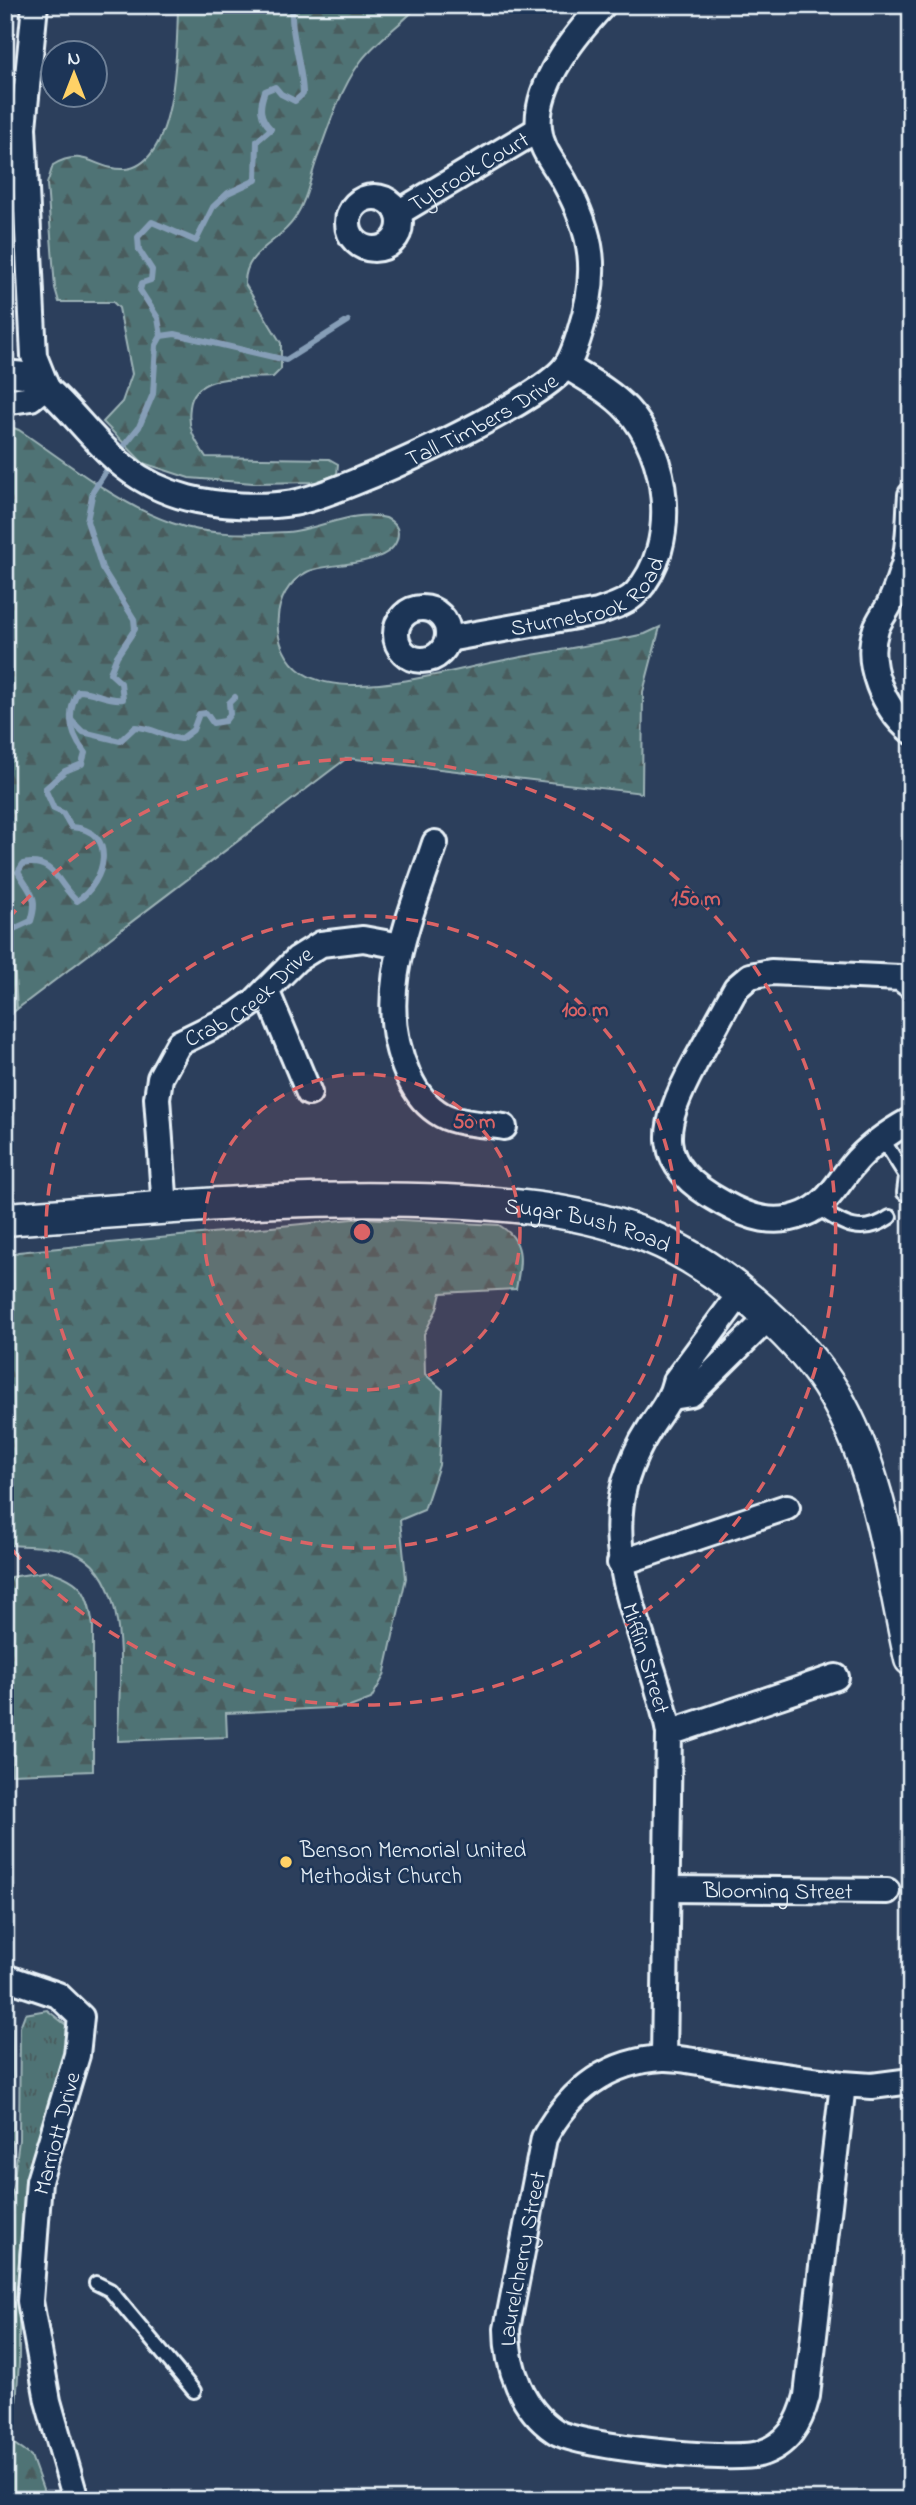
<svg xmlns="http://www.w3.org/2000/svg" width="916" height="2505" font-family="'Indie Flower',sans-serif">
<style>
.grass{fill:url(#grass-tufts);stroke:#9cb2b6;stroke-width:2}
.forest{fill:url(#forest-firs);stroke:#9cb2b6;stroke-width:2}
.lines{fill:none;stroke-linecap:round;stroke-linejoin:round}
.stream{stroke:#869eb7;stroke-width:6}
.service-casing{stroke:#e8f1f8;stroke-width:18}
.minor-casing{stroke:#e8f1f8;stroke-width:30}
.tertiary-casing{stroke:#e8f1f8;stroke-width:37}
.service{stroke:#1d3557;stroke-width:12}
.minor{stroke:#1d3557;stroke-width:24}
.tertiary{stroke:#1d3557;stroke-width:32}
.ring{fill:none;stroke:#db6466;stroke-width:3.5;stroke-dasharray:12 9}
.poi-dot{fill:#ffd166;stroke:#1d3557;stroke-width:2.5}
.labels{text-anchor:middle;stroke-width:5;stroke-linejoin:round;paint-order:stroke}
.street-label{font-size:23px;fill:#e8f1f8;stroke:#1d3557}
.poi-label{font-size:23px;fill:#e8f1f8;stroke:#1d3557;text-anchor:start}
.centre{fill:#db6466;stroke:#1d3557;stroke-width:3.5}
.ring-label{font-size:21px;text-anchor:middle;font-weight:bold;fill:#db6466;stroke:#1d3557;stroke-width:5;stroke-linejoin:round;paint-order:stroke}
</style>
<defs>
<pattern id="grass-tufts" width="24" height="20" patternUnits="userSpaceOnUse" patternTransform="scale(1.75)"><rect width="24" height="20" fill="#507374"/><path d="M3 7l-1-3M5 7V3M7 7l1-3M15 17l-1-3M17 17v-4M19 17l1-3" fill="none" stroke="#4a5b5d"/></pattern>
<pattern id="forest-firs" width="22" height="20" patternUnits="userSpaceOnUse" patternTransform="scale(1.75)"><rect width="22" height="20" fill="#507374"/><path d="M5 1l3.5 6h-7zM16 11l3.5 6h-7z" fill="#4a5b5d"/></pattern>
</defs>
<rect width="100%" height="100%" fill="#2c3f5c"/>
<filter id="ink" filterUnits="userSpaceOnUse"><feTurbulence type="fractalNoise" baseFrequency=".0143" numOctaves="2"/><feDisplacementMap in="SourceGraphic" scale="14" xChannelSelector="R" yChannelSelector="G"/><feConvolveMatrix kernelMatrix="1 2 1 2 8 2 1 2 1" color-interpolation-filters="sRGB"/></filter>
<g filter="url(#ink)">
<g class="grass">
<path d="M5,812L17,1009L5,1019Z"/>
<path d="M5,1725L11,1948L6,1942Z"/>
<path d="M47,2010L66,2025L69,2038L31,2169L25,2208L19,2254V2363L13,2443L5,2447V2246L19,2140L20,2027L25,2014Z"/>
<path d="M13,2027V2140L5,2213Z"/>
</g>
<g class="forest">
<path d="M178,5H419C402,24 377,40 361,61C341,88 328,127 317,159C309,182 308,197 295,218C280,243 244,250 245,284L281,343V369L273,377C246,379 194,371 190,407C187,428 194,439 206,457L329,459L338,464L337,474L317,482L253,483L189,478L143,463L103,422L122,402L132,374L119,308L113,302H59L55,288L47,184L53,165C85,146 96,171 125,169C178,165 177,43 178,5Z"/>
<path d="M5,425L19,430C67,462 117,504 172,523C208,536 250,534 287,532C318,530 355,508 386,518C392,521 398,526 398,533C398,569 327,561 307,572C269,591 268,650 303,673C349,703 454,669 505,660C552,651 599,644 645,634L660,627L643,692L642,793L347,758L17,1009L5,812Z"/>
<path d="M362,1218L499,1225C526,1241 521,1262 516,1289L441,1293L437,1309L424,1334L425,1374L443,1390L439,1465L424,1510L400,1520L406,1578L384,1676L371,1699L350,1707L226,1713L227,1737L118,1741C118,1689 134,1584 79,1555C60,1545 32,1547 10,1545L5,1532V1258L18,1252Z"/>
<path d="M49,1571C83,1581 88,1593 93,1626V1771L12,1774L7,1589L11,1577Z"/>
<path d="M13,2443L31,2456L47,2500H5V2447Z"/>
</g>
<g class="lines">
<g class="stream">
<path d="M161,336L175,334L286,360L348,321"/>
<path d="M118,453L139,427L153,394L156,345L161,336L158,318L140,290L142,283L151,280L152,270L139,250L138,237L152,222L196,241L213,207L228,193L256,180L257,141L271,129C259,117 259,107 265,91L275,87L281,94L295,101L303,94C303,68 288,26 293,5"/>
<path d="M71,720L83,732L120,741L135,727C153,727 163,737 181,739L193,730L199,714L206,713L213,723L225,721L230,714L229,703L235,697"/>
<path d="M5,933L31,921C39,896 30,893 18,872L23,864C54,857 59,886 77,901C106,882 119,830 71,827L63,813L54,809L45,789L65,771L82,764L85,753C70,734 66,713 78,691C95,691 107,701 123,699L121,683L110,673L117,656L135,629L134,619L102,568L87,521L93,491L112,462"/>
</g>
<defs>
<g id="service">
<path d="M882,1138L906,1176L904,1193"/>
<path d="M816,1207C843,1224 861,1237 890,1217"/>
<path d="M96,2283L110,2290L194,2391"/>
</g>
<g id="minor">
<path d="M35,5L23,127L34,356L46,386"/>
<circle cx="374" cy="223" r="26"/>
<path id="s1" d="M398,213L539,129"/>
<path id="s2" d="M5,373L33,376C90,422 108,477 188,498C219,506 261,508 293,503C342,494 538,404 566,366C572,358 577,342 580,332C599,273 594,235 564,181C554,163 541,150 539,129C534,84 575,35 603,5"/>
<path d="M5,402L31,398L46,386"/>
<path d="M911,495C909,518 910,543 904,565C900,577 896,590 891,601C887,611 879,619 876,629C864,664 884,709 911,731"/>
<circle cx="422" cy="634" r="26"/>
<path id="s3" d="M448,639L598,612C611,607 627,603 636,593C680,545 669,454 627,409C610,391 587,379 566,366"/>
<path d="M435,843C410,919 372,996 408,1075C415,1091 426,1106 442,1115C458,1124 486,1124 504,1127"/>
<path d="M911,986L900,978L771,972L750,976L736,988C722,1013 709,1038 695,1063C661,1127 651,1164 723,1203C750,1218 775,1226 804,1214C827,1205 837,1184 852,1166C868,1146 889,1132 911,1120"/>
<path d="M266,990L309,1093"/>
<path id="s4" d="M165,1209L157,1098L160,1078L179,1043L236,1015L254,1002L297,959L321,944L363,939L401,946"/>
<path d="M672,1397L691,1394L769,1317"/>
<path d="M620,1563L787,1507"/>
<path d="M669,1733L836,1677"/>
<path id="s5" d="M668,1889L887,1891"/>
<path d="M5,1977L58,1995L81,2017L77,2055L39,2181L30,2301L48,2401L76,2500"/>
<path d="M664,2058L669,1733C654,1648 602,1570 625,1482C631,1463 639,1445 650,1428C660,1412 671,1400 675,1382L740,1294"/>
<path id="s6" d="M843,2084L807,2396C800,2424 788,2445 759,2454C731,2462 578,2447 555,2431C522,2409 507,2367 507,2329L544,2138C570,2091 607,2061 663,2058C684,2057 715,2066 737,2069C772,2075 808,2079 843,2084L872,2086L911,2081"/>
</g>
<g id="tertiary">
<path id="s7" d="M5,1219C152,1209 299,1194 446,1201C514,1204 585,1211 648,1236C715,1263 798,1333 834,1394C881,1474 891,1570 911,1659"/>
</g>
</defs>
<use href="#service" class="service-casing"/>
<use href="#minor" class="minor-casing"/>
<use href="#tertiary" class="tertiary-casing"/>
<use href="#service" class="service"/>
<use href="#minor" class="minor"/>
<use href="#tertiary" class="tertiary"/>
</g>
</g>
<circle cx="362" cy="1232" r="158" fill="#db6466" fill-opacity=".12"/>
<g class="ring">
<circle cx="362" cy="1232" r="158"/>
<circle cx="362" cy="1232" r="316"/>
<path d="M8 919A473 473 0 1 1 8 1545"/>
</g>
<circle class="poi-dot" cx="286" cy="1862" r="7"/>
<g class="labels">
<g class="street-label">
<text dy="8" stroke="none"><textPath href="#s1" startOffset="82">Tybrook Court</textPath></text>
<text dy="8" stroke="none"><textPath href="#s2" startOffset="541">Tall Timbers Drive</textPath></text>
<text dy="8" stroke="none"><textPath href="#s3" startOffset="150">Sturnebrook Road</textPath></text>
<text dy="8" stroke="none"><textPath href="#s4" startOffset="256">Crab Creek Drive</textPath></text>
<text dy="8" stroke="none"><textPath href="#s7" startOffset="586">Sugar Bush Road</textPath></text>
<text transform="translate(647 1658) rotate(73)" y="8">Mifflin Street</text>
<text dy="8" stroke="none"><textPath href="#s5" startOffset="110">Blooming Street</textPath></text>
<text transform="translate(56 2133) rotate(-75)" y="8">Marriott Drive</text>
<text dy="8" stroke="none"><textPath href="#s6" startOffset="789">Laurelcherry Street</textPath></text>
</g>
<g class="poi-label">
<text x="300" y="1857">Benson Memorial United<tspan x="300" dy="26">Methodist Church</tspan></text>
</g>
</g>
<circle cx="362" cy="1232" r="10" class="centre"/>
<g class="ring-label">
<text x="696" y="905">150 m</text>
<text x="585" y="1016">100 m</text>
<text x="474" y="1128">50 m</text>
</g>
<rect width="916" height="2505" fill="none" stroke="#1d3557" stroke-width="28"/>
<rect x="14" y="14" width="888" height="2477" fill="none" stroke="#e8f1f8" stroke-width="2.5" filter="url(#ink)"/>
<g transform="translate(74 74)"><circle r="33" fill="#1d3557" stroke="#6e8097" stroke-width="2"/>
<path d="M0-5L12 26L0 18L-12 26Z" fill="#ffd166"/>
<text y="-10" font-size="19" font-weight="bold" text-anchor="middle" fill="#e8f1f8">N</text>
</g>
</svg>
